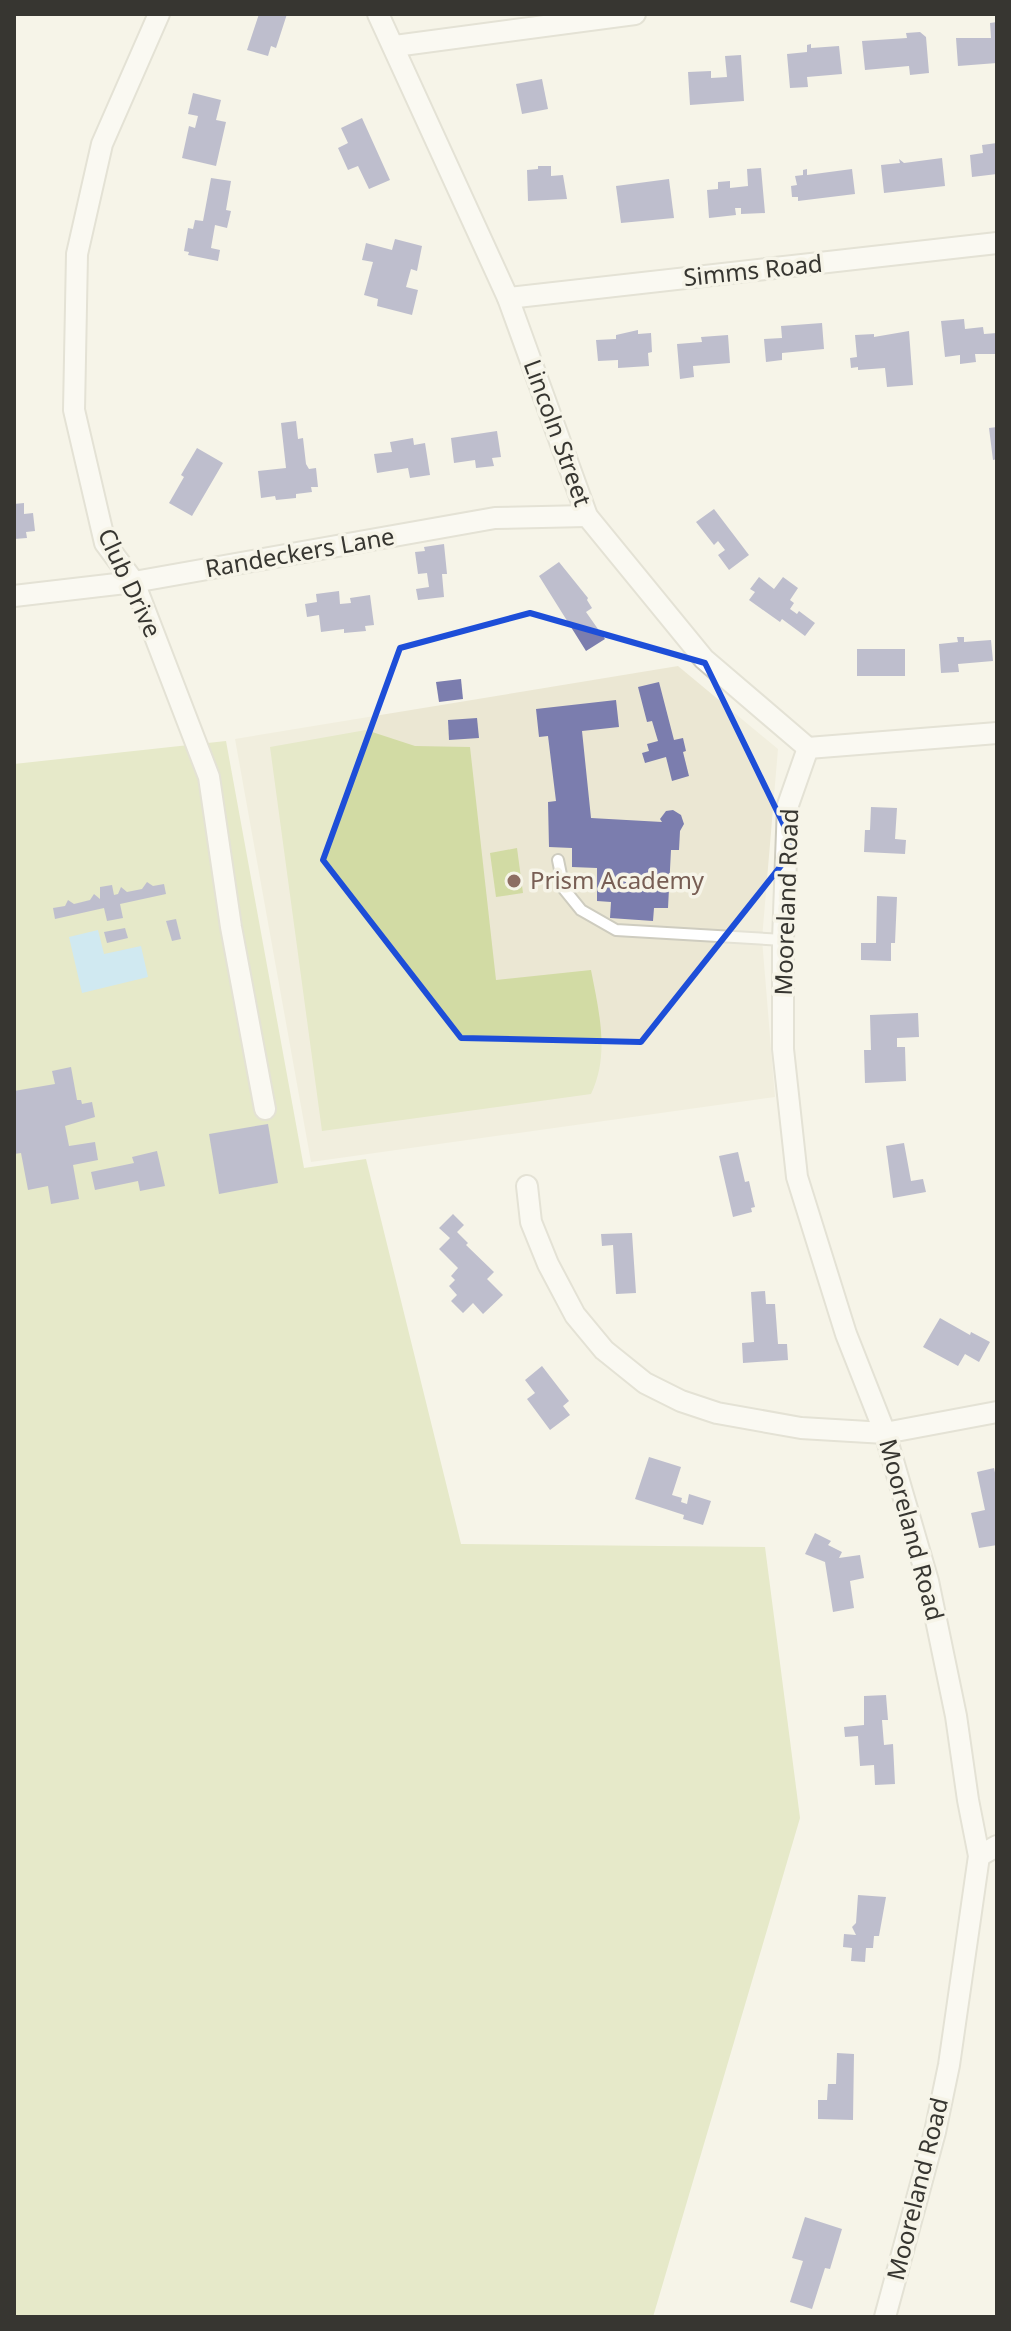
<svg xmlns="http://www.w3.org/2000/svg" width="1011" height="2331" font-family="'Noto Sans',sans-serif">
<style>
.built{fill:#ebe7d3}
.green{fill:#d2dba4}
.water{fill:#a3dbfd}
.building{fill:#7b7dae}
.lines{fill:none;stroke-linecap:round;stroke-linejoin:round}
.service-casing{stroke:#ceccbf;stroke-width:14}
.minor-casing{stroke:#ceccbf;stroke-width:24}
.service{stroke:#fff;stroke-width:10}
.minor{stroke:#fff;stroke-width:20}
.marked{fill:none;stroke:#1d4ed8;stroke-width:6;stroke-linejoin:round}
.education-dot{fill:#8d6e63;stroke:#f6f4e8;stroke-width:3}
.labels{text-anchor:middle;stroke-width:7;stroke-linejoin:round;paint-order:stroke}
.street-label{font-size:24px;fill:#373631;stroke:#f6f4e8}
.education-label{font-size:24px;fill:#785e54;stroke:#f6f4e8;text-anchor:start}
</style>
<rect width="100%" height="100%" fill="#f6f4e8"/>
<path class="built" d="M678,666L778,749L762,939L775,1097L311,1162L235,739Z"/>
<g class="green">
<path d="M366,730L415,746L470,747L496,980L591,970C599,1012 610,1054 591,1094L322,1131L270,747Z"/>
<path d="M226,741L304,1168L366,1159L461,1544L765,1547L800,1818L653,2317H14V764Z"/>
<path d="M517,848L523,893L496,897L490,853Z"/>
</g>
<path class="water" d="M98,930L104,954L141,946L148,977L82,993L69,937Z"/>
<g class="building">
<path d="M259,14H287L276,48L271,46L268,56L247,50Z"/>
<path d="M997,22V63L958,66L956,38H991L990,23Z"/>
<path d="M920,32L926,37L929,73L910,75L909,66L865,70L862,41L907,38L906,33Z"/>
<path d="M811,44V48L839,46L842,74L807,77L808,87L790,88L787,54L807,52V45Z"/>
<path d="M741,55L744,101L690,105L688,72L711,71V78L727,77L725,56Z"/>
<path d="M542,79L548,109L522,114L516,84Z"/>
<path d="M193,93L221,100L216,120L226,122L216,166L182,158L189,126L195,128L198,116L188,114Z"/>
<path d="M362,118L390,180L369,189L358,166L348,170L338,148L348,143L341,128Z"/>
<path d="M997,143V174L972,177L970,155L983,153L982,145Z"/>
<path d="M942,158L945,186L884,193L881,165L900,163L899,159L904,163Z"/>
<path d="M538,166H551V176L563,175L567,199L528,201L527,170L538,169Z"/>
<path d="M761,168L765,213L741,214V208H735L736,215L709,218L707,190L718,189V182L730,181V188L748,186L747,169Z"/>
<path d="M807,169V175L852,169L855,194L798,201V197H792L791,186L797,185L795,176L803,175V170Z"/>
<path d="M211,178L231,181L226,210L231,211L227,228L215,225L211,248L220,250L218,261L188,255L189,252L184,251L188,228L193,229L195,220L203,221Z"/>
<path d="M669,179L674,218L621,223L616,186Z"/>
<path d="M395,239L422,246L417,271L411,269L406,287L418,290L412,315L377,306L378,299L364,295L373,262L362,260L366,243L392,250Z"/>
<path d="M964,319L965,329L983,327L984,334L997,333V354H975L976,362L960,364V355L945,357L941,321Z"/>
<path d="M822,323L824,349L782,353V360L766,362L764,339L782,338L781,326Z"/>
<path d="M638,330V334L651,333L652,352L648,353L649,366L618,368V360L598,361L596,340L616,339V335Z"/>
<path d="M909,331L913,385L887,387L885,368L858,370V367L851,368L850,358L857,357L855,335L874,334V337Z"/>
<path d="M728,335L730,363L693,366L694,377L680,379L677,344L702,342L701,337Z"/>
<path d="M296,421L298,439L303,438L306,464L309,469L316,468L318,487H311L312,492L296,494V498L276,500L275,496L261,498L258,471L286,468L281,423Z"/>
<path d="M997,427V459L993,460L989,428Z"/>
<path d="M497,431L501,457L492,458L494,466L476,468L475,460L454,463L451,438Z"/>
<path d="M413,438L414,445L425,443L430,475L410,478L408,468L377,473L374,454L392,452L390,442Z"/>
<path d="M197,448L223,463L192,516L169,503L184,477L181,475Z"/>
<path d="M24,503V514L33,513L35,531L26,532L27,538L14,539V504Z"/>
<path d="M714,509L749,555L729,570L718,555L725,550L718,541L714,545L696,522Z"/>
<path d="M444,544L447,574H442L444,597L418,600L416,589L429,587L427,573L418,574L415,552L425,551L424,547Z"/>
<path d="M559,562L588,598L587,600L592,608L586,612L605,639L586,651L539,576Z"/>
<path d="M759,577L774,589L783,577L798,588L790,600L794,603L790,609L797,614L799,611L815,623L805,636L782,619L780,622L749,600L755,592L750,589Z"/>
<path d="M339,591L340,604L351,603L350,598L370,595L374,625L365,626L366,631L344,633V629L321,632L319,615L307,617L305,604L317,602L316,594Z"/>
<path d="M957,637H964V642L991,640L993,661L958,664L959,672L941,673L939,644L958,642Z"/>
<rect x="857" y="649" width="48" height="27"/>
<path d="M461,679L463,699L439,702L436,682Z"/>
<path d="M659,682L674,740L683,738L686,751L683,752L689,776L672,781L666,757L645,763L642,753L649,751L647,744L658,741L652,721L647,722L638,687Z"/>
<path d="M616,700L619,727L582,731L591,818L662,822L660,819L666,811L673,810L681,815L684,824L680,831L679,850H671L668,908H654L653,921L610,918L611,902L597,901V868L572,867V848L549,847L548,802L556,801L548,736L539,737L536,709Z"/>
<path d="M477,718L479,738L449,740L448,720Z"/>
<path d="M871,807L897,808L895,839L906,840L905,854L864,852L865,830H870Z"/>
<path d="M147,882L153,886L164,884L166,894L120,904L123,918L107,921L104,908L55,919L53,908L65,906L68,900L74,904L90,900L94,894L100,899V887L112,885L114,895L118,894L121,887L127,892L142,889Z"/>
<path d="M877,896L897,897L895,943H891V961L861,960V943H876Z"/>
<path d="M176,919L181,939L172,941L166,921Z"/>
<path d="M125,928L128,938L107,943L104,932Z"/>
<path d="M918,1013L919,1037L897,1038V1047H905L906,1081L865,1083L864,1050H871L870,1015Z"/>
<path d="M71,1067L77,1100H81L82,1104L92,1102L95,1117L65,1126L69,1146L95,1142L98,1160L73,1165L79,1199L51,1204L48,1186L28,1190L21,1153L14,1154V1091L55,1084L52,1071Z"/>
<path d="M268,1124L278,1183L219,1194L209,1134Z"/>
<path d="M904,1143L911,1181L923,1179L926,1192L893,1198L886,1146Z"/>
<path d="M157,1151L165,1186L140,1191L138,1181L95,1190L91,1172L134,1163L132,1157Z"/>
<path d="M738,1152L745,1182L749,1181L755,1207L751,1208L752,1212L733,1217L719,1156Z"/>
<path d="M453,1214L464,1225L457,1232L468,1243L466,1245L494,1272L487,1279L503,1295L483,1314L473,1303L463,1313L451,1301L457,1295L449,1286L455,1280L451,1276L458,1268L439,1249L450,1238L439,1228Z"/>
<path d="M632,1233L636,1293L616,1294L613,1245L602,1246L601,1234Z"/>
<path d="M765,1291L766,1304H775L778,1344H787L788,1360L743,1363L742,1343L754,1342L751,1292Z"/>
<path d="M940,1318L970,1335L971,1332L990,1342L979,1362L965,1354L958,1366L923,1347Z"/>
<path d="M542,1366L569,1401L563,1406L570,1415L550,1430L527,1399L535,1393L525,1380Z"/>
<path d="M649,1457L681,1467L672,1495L682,1498L681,1502L687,1504L689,1494L711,1501L703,1525L683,1519L684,1515L635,1499Z"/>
<path d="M994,1468L997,1482V1545L979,1548L971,1513L985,1510L977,1472Z"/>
<path d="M815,1533L831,1541L828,1545L842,1552L839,1558L860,1555L864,1578L850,1581L854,1608L833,1612L825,1562L805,1554Z"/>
<path d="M886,1695L888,1720H882L884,1745L893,1744L895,1784L875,1785L874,1765L860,1766L858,1736L845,1737L844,1727L864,1725V1696Z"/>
<path d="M858,1895L886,1897L879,1936H874L873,1948H866L865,1962L851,1961L852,1948L843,1947L844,1934L856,1935L852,1927L856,1923Z"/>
<path d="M837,2053L854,2054L853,2120L818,2119V2100H827L828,2084H836Z"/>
<path d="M805,2217L842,2229L830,2269L825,2268L812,2309L790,2302L803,2261L792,2258Z"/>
</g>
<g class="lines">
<defs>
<path id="service" d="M558,860L564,889L581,910L616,930L783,940"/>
<g id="minor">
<path d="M159,14L102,144L77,254L74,410L105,543L134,582L209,777L231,927L265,1109"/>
<path d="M378,14L508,298L587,516L704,659L808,748L997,733"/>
<path d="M395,46L635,14"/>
<path d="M508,298L997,243"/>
<path d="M14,596L134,582L495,518L587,516"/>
<path d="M808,748L788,805L783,940V1049L797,1177L846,1334L885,1433L928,1581L956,1716L968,1800L979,1856L949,2065L935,2132L885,2317"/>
<path d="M527,1186L531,1222L548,1264L575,1315L604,1350L645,1383L681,1401L717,1413L801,1428L885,1433L997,1412"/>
<path d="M979,1856L997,1846"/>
</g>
</defs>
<use href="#service" class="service-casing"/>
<use href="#minor" class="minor-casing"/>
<use href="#service" class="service"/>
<use href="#minor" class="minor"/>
</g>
<path d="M0 0H1011V2331H0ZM530,613L705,663L795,848L641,1042L461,1038L323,860L400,648Z" fill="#f6f4e8" fill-opacity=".55" fill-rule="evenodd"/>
<path class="marked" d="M530,613L705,663L795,848L641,1042L461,1038L323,860L400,648Z"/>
<circle class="education-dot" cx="514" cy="881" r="8"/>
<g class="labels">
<g class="street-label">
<text transform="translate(753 271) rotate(-6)" y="8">Simms Road</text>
<text transform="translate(557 433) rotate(70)" y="8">Lincoln Street</text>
<text transform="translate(300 553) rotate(-10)" y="8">Randeckers Lane</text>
<text transform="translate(129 583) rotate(65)" y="8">Club Drive</text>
<text transform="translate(787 902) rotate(-88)" y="8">Mooreland Road</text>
<text transform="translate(911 1530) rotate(75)" y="8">Mooreland Road</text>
<text transform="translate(918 2189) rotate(-76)" y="8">Mooreland Road</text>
</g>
<g class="education-label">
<text x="530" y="889">Prism Academy</text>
</g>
</g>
<rect width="1011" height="2331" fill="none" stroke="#373631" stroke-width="32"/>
</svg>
